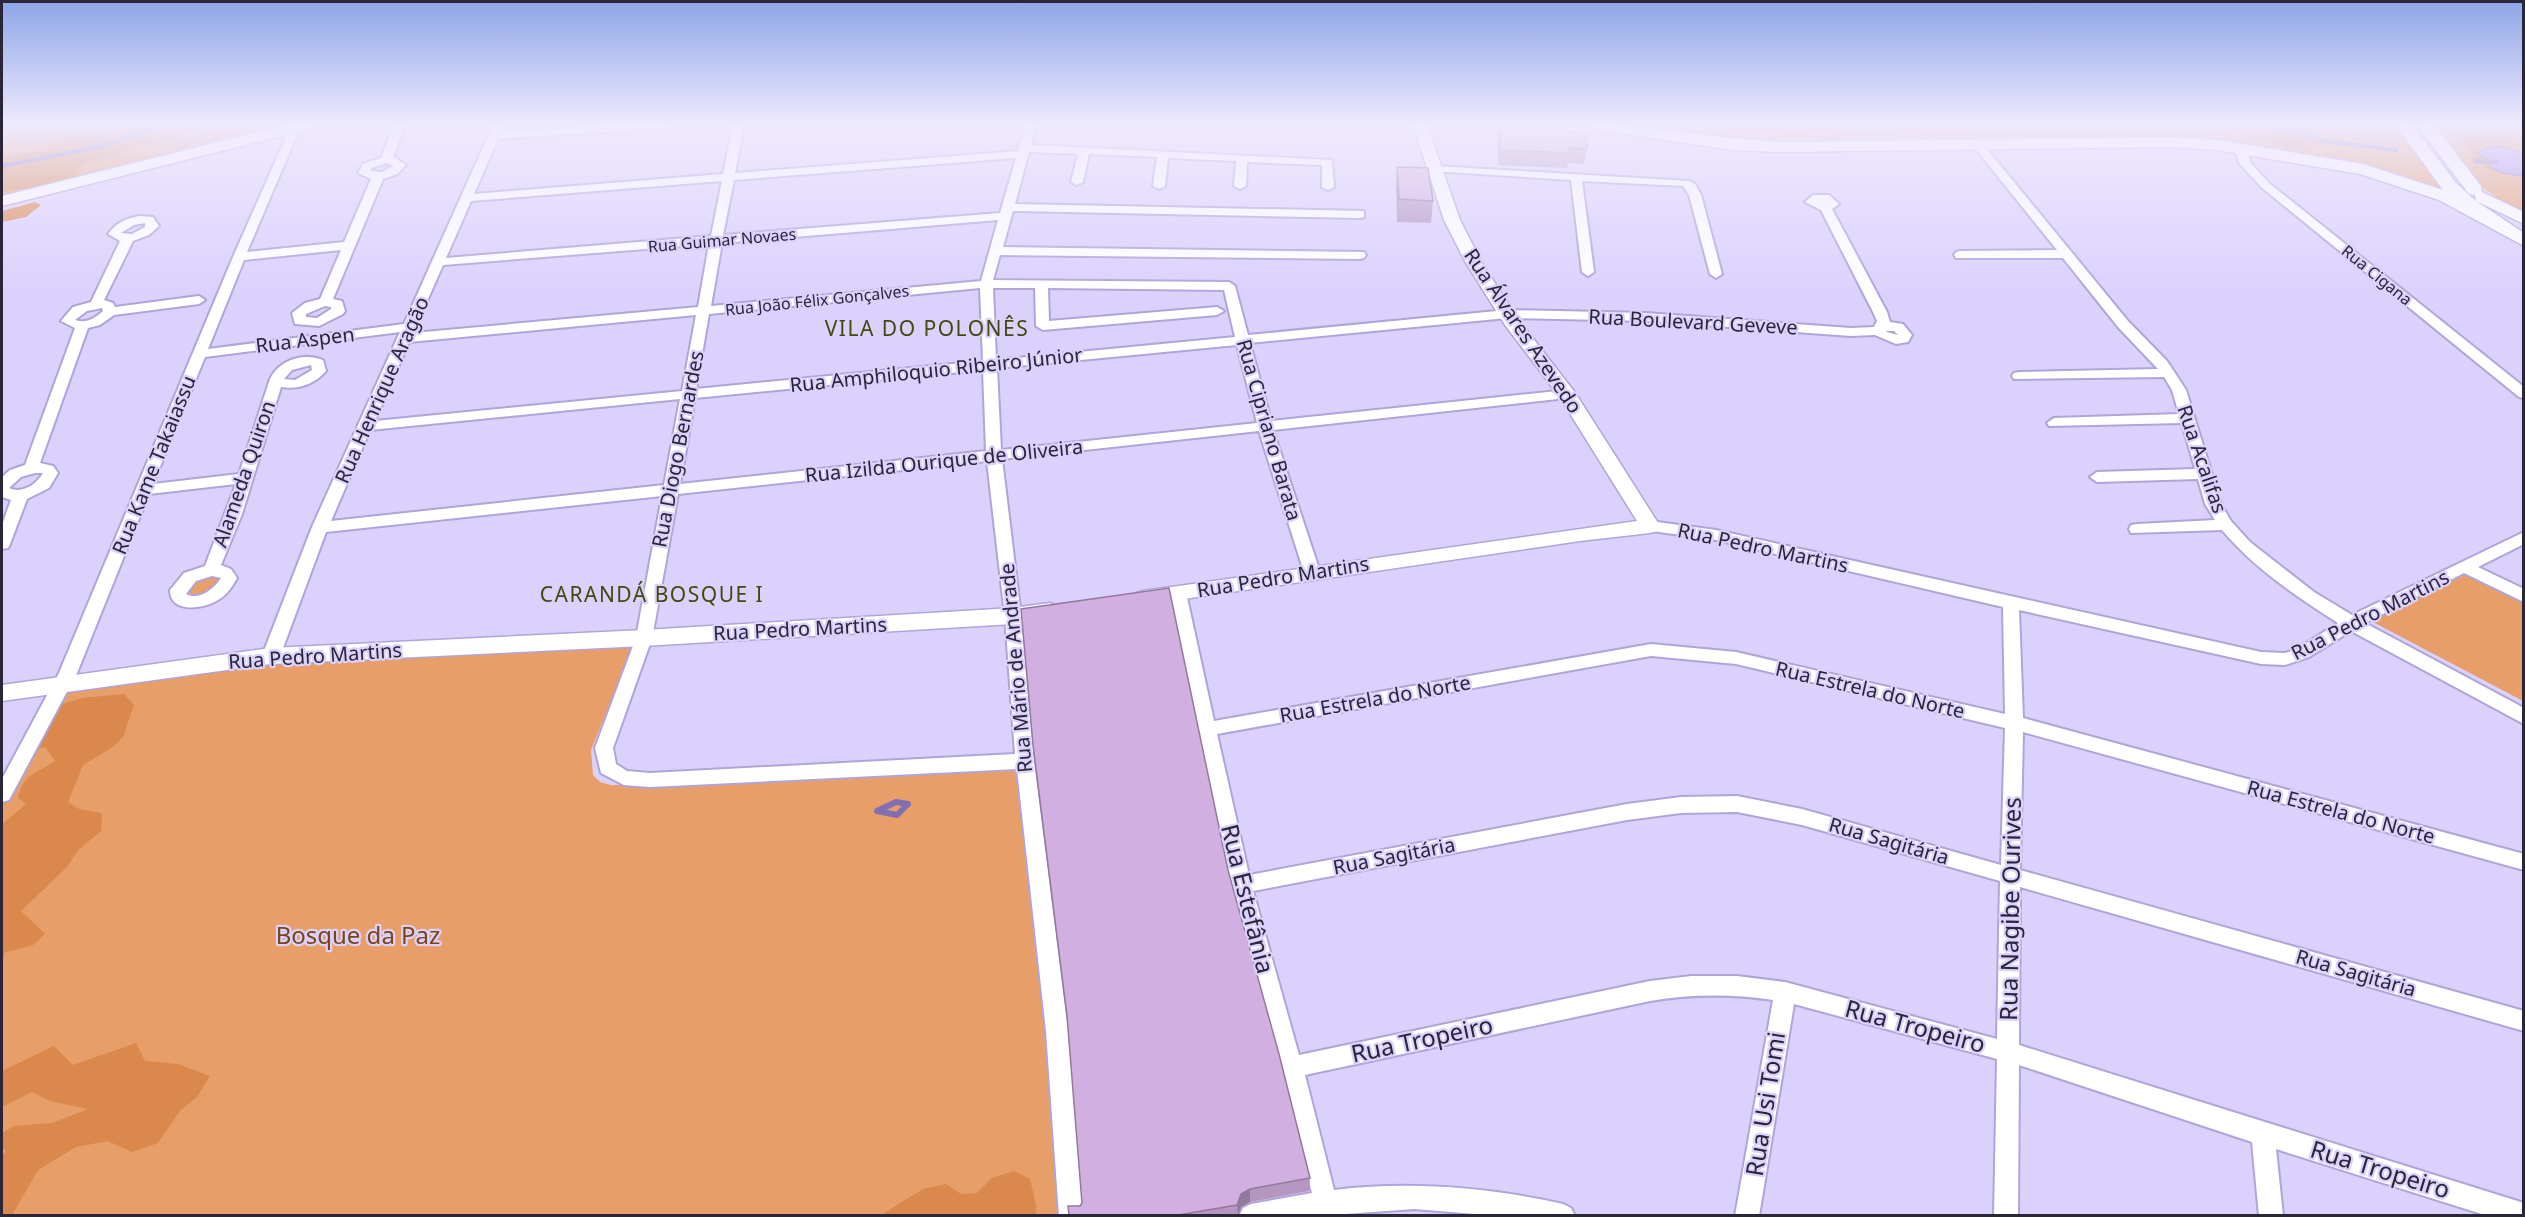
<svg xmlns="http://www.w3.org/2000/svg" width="2525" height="1217" font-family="'Noto Sans',sans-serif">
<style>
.green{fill:#e89e69}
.forest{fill:#da884b}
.water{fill:#a68fe6;stroke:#816fb2;stroke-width:1.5}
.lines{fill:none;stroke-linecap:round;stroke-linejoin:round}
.stream-far1{stroke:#816fb2;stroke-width:4}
.stream{stroke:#816fb2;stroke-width:6}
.minor-casing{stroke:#b0a4d8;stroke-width:4}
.tertiary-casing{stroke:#b0a4d8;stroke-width:3}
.secondary-casing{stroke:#b0a4d8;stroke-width:3}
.minor{fill:#fff;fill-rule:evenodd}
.tertiary{fill:#fff;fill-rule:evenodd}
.secondary{fill:#fff;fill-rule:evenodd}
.wall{fill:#b496c1}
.shaded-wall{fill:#927a9d}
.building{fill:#d1afe0;stroke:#927a9d;stroke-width:1.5}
.labels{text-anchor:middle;stroke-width:4.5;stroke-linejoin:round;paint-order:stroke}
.far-street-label{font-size:16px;fill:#2a2539;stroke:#dbd1fd}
.street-label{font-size:20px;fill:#2a2539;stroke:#dbd1fd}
.neighbourhood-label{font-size:21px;letter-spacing:1.5px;fill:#43490d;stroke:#dbd1fd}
.near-street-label{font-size:24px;fill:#2a2539;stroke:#dbd1fd}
.near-park-label{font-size:24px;fill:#7a4418;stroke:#dbd1fd}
</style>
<rect width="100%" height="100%" fill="#dbd1fd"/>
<g class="green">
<path d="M2,125H288L2,204Z"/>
<path d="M1640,125H2398L2452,196C2401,168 2342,159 2286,150C2245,144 2205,137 2163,136L1776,139L1730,137Z"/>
<path d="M2429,125H2523V214L2485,190Z"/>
<path d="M2470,572L2523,599V701L2371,621Z"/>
<path d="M211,574L220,577L221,581C213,591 203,598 189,594L187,591L191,583Z"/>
<path d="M636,640L591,750L593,775L600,782L611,785H647L1015,763L1047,1032L1063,1215L2,1216V796L59,693L260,662Z"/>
</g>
<g class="forest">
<path d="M125,125H280C259,130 240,139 218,135L221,128L203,127L163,142L145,144L84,165L72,171L79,174C62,194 25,185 2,192V160L24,153L45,151L60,137L78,131L100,133L122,128Z"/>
<path d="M1719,125H1848L1833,126L1828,133C1804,136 1741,135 1719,125Z"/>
<path d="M1893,125H1956L1961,127V132C1948,142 1910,134 1895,129Z"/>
<path d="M2223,125H2317L2322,128L2326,144L2311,146V151L2306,152L2293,150L2261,138L2245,137Z"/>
<path d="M2469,132L2513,137L2523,143V176L2493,171L2471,158L2473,155L2462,142Z"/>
<path d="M35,202L41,205L26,217L2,222V211Z"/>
<path d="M124,694L134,705L123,737L113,747L83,765L68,802L79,809L102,813L101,831L78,850L68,866L21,911L45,934L33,945L4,953L2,974V824L26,804L18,798C23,773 37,774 55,761L45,747L26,751L50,708L82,698Z"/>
<path d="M136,1043L145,1061L178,1064L210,1076L197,1097L179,1112L158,1143L132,1152L108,1141L76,1147L38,1170L12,1215H2V1156L6,1151L2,1148V1133L14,1126L52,1123L88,1109L50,1101L32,1092L2,1107V1071L54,1046L73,1065Z"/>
<path d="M1014,1171L1030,1179L1036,1205V1215H881L923,1189L946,1184L961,1194L977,1193L992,1178Z"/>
</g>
<path class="water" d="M2501,147L2523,153V176L2503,173L2490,167L2491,163L2478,153L2485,148Z"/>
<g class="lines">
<g class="stream-far1">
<path d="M2263,125L2324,141L2396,150"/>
<path d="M2475,161L2496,162"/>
<path d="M2,166L103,146L162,125"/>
</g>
<path class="stream" d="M896,802L908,804L897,815L877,811Z"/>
<defs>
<g id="minor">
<path d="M298,125L300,128L247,252L344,242L371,179L358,173L363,164L381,158L394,125H405L393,157L406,165L397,174L383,179L333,299L342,301L345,311L343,314L319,326L295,324L292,313L305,303L320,299L341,250L244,260L208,349L404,324L493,125H504L501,132L610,125H672L667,128L498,139L474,194L723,174L733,125H744L735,173L1018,151L1025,125H1036L1031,145L1332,160L1334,187L1328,190L1322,187V165L1247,162L1246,186L1240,189L1234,186L1236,161L1168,158L1165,186L1159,189L1153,186L1157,157L1089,154L1083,182L1077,185L1071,182L1078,154L1029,152L1015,204L1364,211V217L1360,218L1013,211L1003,247L1364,252L1366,255L1364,258L1360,259L1000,255L993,280L1229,282L1235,286L1248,335L1507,310L1646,313L1851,328L1874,327L1877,321L1873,312L1821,210L1805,202L1813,195H1829L1839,204L1832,209L1887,312L1890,322L1903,324L1912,335L1908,342L1896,344L1875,335L1851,336L1646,321L1507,318L1250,343L1271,421L1567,390L1574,394L1567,398L1273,430L1320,572L1318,576H1306L1304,572L1259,431L1002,459L1021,616L1034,761L1068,1031L1083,1216H1059L1046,1031L1017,769L650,787L624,785L601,773L595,748L636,638L662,496L326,532L280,656L277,660L271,662L265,660L262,656L312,527L400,332L205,357L153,484L239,474L270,379C279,360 303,352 323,360L326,371C315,384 298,390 281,387L242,514L221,565L231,569L237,578C232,587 227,595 218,600C204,609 170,614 170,590L184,573L205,566L236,484L149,494L77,673L9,800L2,802V779L59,673L233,257L290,128ZM1016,158L1000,213L723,235L734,180ZM387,163L393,166L382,172L370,171L372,168ZM722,181L711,236L446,258L471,201ZM998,220L981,281L711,306L722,243ZM709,244L698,307L413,333L443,265ZM980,288L983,361L696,389L709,314ZM993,288H1035L1036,326L1043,330L1217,315L1224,311L1217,307L1049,321L1048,288L1224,290L1235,337L996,360ZM325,306L331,307V309L317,318L306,317V314ZM696,315L682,391L375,421L409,342ZM1886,331H1894L1898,335L1887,332ZM1237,345L1257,423L1001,450L997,368ZM311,365L312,370L295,380L284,379L292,370ZM983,370L986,451L680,484L695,398ZM680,399L664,485L331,521L370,430ZM987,461L1005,616L1015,754L650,773L627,771L616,764L613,748L652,638L678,494ZM212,576L221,578C214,589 199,601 186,594L196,581Z"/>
<path d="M1978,142L1982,143L2128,321L2167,361L2175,373L2186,390L2221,504L2231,521L2250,542L2314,592L2352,615L2524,532V544L2478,567L2524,589V602L2464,573L2365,623L2524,708V724L2351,631L2309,657L2285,665L2261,664L2019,610L2023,718L2524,854V870L2023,732L2020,870L2524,1011V1031L2020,887L2019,1045L2524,1203V1216H2488L2276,1149L2283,1216H2259L2252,1142L2019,1065L2018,1216H1994L1997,1059L1794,1004L1759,1216H1735L1773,1000C1731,994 1692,994 1650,1001L1305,1075L1334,1190C1411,1181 1487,1187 1563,1204L1571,1208L1575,1216H1500L1414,1209L1318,1216H1239L1243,1208L1251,1204L1312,1193L1281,1067L1231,885L1170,593L1172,589H1184L1186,593L1214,721L1651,644L1736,652L2005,714L2003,607L1716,540L1645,530L1642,526L1645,522L1650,521L1716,530L2261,652L2285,653L2297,649L2338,623C2297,597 2254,568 2222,530L2131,533L2129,529L2131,525L2137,524L2215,520L2205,504L2198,479L2097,482L2090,477L2097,472L2195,469L2182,423L2049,426L2047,423L2054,418L2179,414L2172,390L2164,377L2014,379L2012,376L2014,373L2019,372L2158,369L2118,327L2063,258H1956L1954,255L1956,252L1960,251L2057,250L1974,147L1972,145ZM1651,656L1736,664L2005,728L2001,865L1802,809L1737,796L1681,797L1627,804L1249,875L1217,734ZM1737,812L1802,825L2000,881L1997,1039L1785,982L1737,976H1691L1650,981L1299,1055L1253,891L1627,820L1681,813Z"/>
<path d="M2241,145L2247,148L2250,162L2269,183L2524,387V398L2519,397L2261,187L2239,163L2235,148Z"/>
<path d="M1435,166L1689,181L1695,184L1701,195L1722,274L1716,278L1710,274L1689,195L1683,186L1582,181L1594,272L1588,276L1582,272L1571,180L1431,171V167Z"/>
<path d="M139,216L153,217L159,226L149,235L133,241L104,300L113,303L115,307L199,296L205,300L199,304L114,315L100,325L88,328L40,463L53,466L58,473L49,488L27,499L10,544L8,548L2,549V525L11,500L2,497V477L10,470L25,465L75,328L61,321L73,307L91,302L120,241L108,234C116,223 125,219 139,216ZM145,223V227L132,234L121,233L134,225ZM102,308L103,311C95,318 86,324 75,320L87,311ZM35,473H43C36,485 22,494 9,488L21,477Z"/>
</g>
<g id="tertiary">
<path d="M1413,125H1427L1460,220L1482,263L1518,319L1576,394L1660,526L1657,531L1650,533L1580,541L1143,605L1136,603L1133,598L1136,593L1143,591L1637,521L1559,396L1505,325L1466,263L1444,220Z"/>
<path d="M1050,603L1057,606L1061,611L1057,616L1013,624L644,646L271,664L2,701V685L271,648L644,630L1013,608Z"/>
</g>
<g id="secondary">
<path d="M286,125H315L313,128L2,206V196Z"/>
<path d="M1589,125C1654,125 1717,139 1781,142L2169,137L2217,140L2363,164L2443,190L2396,125H2412L2456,183L2476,201L2475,195L2469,194L2417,125H2434L2481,186L2482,192L2524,212V224L2476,201L2524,233V246L2439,200L2360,174L2217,150L2169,147L1781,152L1733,150L1597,130Z"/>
</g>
</defs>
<use href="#minor" class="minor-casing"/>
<use href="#tertiary" class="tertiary-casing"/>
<use href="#secondary" class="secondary-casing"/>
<use href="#minor" class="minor"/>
<use href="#tertiary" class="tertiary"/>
<use href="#secondary" class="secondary"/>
</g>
<g class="wall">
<path d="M1499,125H1566V131L1587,149L1584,164L1568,163L1567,168L1498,165V133Z"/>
<path d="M1397,167L1433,201L1431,223L1397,222L1396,189Z"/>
<path d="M1310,1178L1309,1191L1250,1202L1241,1207L1239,1215H1069L1082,1203Z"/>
</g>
<path class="shaded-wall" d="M1250,1189V1202L1241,1207L1238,1215L1237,1205L1241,1194Z"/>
<g class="building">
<path d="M1500,125H1566V131L1585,133L1587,149L1569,148V153L1500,150Z"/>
<path d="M1397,167L1428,168L1433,201L1399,199Z"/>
<path d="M1169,588L1228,870L1279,1054L1310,1178L1250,1189L1241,1194L1237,1205L1178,1215H1069L1068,1206H1080L1082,1203L1067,1016L1033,745L1021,609Z"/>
</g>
<linearGradient id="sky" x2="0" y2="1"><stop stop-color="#8da5e7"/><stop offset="0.42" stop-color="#efeafe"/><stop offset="1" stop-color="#efeafe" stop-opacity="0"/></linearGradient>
<rect width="2525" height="296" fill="url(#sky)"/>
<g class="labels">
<g class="far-street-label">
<text transform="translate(722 240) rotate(-5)" y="6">Rua Guimar Novaes</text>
<text transform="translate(2377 275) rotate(39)" y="6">Rua Cigana</text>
<text transform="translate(817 300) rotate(-6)" y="6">Rua João Félix Gonçalves</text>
</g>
<g class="street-label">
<text transform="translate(1693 322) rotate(3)" y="7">Rua Boulevard Geveve</text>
<text transform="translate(1523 331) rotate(56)" y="7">Rua Álvares Azevedo</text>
<text transform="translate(305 340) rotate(-7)" y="7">Rua Aspen</text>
<text transform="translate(936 370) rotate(-6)" y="7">Rua Amphiloquio Ribeiro Júnior</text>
<text transform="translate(382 390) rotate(-66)" y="7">Rua Henrique Aragão</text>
<text transform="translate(1269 430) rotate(74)" y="7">Rua Cipriano Barata</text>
<text transform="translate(678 449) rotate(-79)" y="7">Rua Diogo Bernardes</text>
<text transform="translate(2202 459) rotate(71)" y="7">Rua Acalifas</text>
<text transform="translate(944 461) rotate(-6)" y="7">Rua Izilda Ourique de Oliveira</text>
<text transform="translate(154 465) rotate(-68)" y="7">Rua Kame Takaiassu</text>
<text transform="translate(244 474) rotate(-71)" y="7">Alameda Quiron</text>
<text transform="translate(1763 548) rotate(12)" y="7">Rua Pedro Martins</text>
<text transform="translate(1283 577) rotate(-9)" y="7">Rua Pedro Martins</text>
<text transform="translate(2370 615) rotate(-27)" y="7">Rua Pedro Martins</text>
<text transform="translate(800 629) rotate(-3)" y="7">Rua Pedro Martins</text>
<text transform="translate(315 656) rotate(-4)" y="7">Rua Pedro Martins</text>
<text transform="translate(1016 668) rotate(-95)" y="7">Rua Mário de Andrade</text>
<text transform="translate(1870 690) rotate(13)" y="7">Rua Estrela do Norte</text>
<text transform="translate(1375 699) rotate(-10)" y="7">Rua Estrela do Norte</text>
<text transform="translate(2341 812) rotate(15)" y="7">Rua Estrela do Norte</text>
<text transform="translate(1889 841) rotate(16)" y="7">Rua Sagitária</text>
<text transform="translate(1394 856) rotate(-11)" y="7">Rua Sagitária</text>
<text transform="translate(2356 973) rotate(16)" y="7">Rua Sagitária</text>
</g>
<g class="neighbourhood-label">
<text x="927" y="336">VILA DO POLONÊS</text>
<text x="652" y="602">CARANDÁ BOSQUE I</text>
</g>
<g class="near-street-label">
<text transform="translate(1247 899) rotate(76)" y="8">Rua Estefânia</text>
<text transform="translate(2011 909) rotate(-89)" y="8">Rua Nagibe Ourives</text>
<text transform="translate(1915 1027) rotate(15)" y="8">Rua Tropeiro</text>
<text transform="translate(1422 1040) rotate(-12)" y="8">Rua Tropeiro</text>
<text transform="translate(1766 1104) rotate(-81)" y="8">Rua Usi Tomi</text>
<text transform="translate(2380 1170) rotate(17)" y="8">Rua Tropeiro</text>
</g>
<g class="near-park-label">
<text x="358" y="944">Bosque da Paz</text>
</g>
</g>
<rect width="2525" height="1217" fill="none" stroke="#2a2539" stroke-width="6"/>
</svg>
